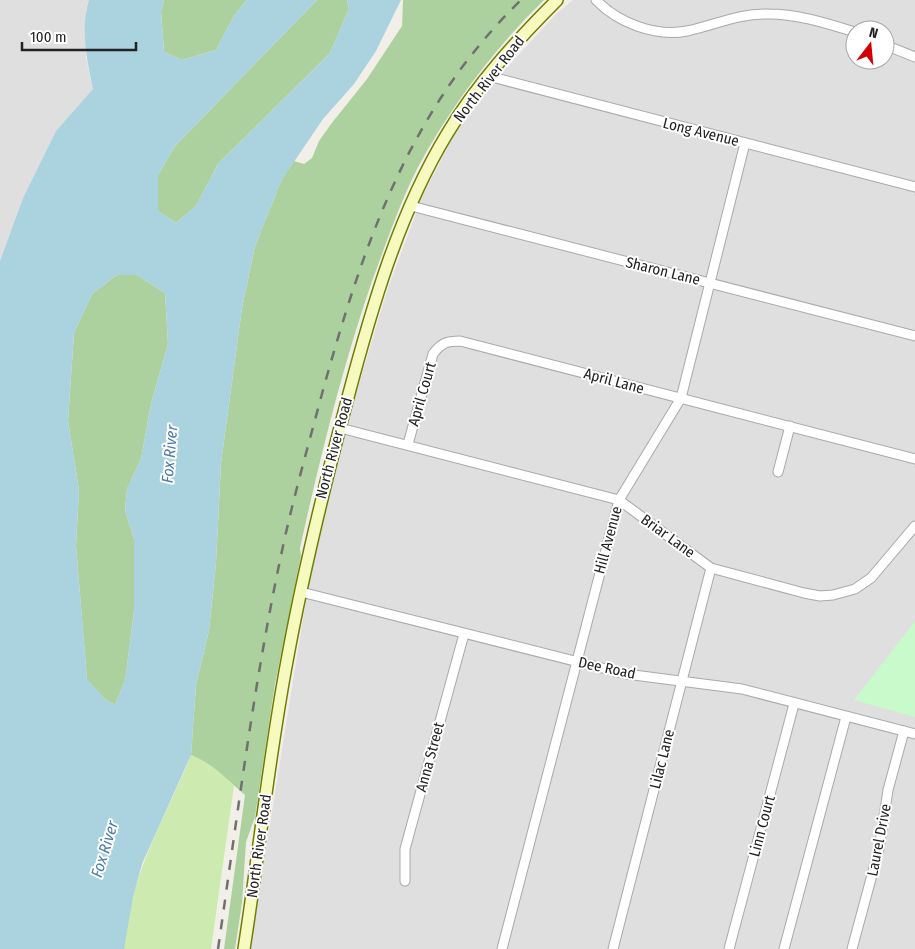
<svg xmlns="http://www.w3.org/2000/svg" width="915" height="949" font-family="'Fira Sans Condensed',sans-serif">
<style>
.residential{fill:#e0dfdf;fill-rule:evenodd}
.grass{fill:#cdebb0}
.forest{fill:#add19e}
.park{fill:#c8facc}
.water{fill:#aad3df;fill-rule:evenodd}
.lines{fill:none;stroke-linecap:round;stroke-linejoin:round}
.minor-casing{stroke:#a9a9a9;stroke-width:11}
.secondary-casing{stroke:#707d05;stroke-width:14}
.minor{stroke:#fff;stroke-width:9}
.secondary{stroke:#f7fabf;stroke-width:11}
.rail{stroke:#707070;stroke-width:2.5;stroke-dasharray:10 10;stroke-linecap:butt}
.labels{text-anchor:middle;stroke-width:4;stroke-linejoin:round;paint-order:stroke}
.street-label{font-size:15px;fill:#222;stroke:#fff}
.water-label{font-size:16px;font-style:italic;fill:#4a7aab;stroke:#fff}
</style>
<rect width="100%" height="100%" fill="#f2efe9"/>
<g class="residential">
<path d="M0,0H89L86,10V58L93,89L56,131L23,198L0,261Z"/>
<path d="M573,0H915V949H250L309,581L350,414L387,291L422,197L453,137L476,105L509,65L557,13ZM855,30H885V60H855Z"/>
</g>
<path class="grass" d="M191,755C209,762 222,772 234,786L211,949H124C128,878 165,819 191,755Z"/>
<g class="forest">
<path d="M164,0H247L234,16L216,50L182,60L164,52L161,11Z"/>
<path d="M317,0H347L349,9L330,53L218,164L196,206L176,223L158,211V175L175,146Z"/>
<path d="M403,0H544C494,49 450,107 417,169C399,205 386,244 372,281C342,368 320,458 300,548L301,556L275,684L255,817L246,842L242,903L235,949H224L245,795C227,780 214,764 191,755L196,685L209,630L216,563L221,463L242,308L255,246L281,181L294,161L304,164L312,158L319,141L331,124L367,79L402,26Z"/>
<path d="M117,275H137L165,293L168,344L151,404L141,459L127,489L125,510L134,539V611L125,681L115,705L105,699L87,680L76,546L79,490L68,421L74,333L92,294Z"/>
</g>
<path class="park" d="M915,621V717L854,700Z"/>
<path class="water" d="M89,0H164L161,11L164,52L182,60L216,50L234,16L247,0H317L175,146L158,175V211L176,223L196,206L218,164L330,53L349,9L347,0H401L376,51L354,84L323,119L281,181L255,246L242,308L221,463L216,563L209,630L196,685L191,755L142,864L133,897L124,949H0V261L23,198L56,131L93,89C87,61 80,28 89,0ZM117,275H137L165,293L168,344L151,404L141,459L127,489L125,510L134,539V611L125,681L115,705L105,699L87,679L76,546L79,490L68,421L74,333L92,294Z"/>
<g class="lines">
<defs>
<g id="minor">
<path d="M596,0C618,23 655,37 687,31C716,25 738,13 769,14C798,14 828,24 855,32"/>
<path d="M885,45L915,57"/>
<path d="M488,76L915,187"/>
<path d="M411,206L915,336"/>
<path d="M340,428L619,500L711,568L804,593L820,596L833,595L855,589L871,578L915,526"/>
<path d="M408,444L433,354C441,343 447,341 460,341L915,459"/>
<path d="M778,472L790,426"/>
<path d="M301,592L626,674L742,689L915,734"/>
<path d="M405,881V849L464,634"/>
<path d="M502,949L619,500L681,398L745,143"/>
<path d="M613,949L711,568"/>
<path d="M729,949L794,704"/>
<path d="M784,949L846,717"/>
<path d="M852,949L879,849L888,790L904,731"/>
</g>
<path id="secondary" d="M244,949C259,853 269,756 287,661C303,573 324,487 347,401C371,310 398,215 447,134C477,84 516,41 557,0"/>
</defs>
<use href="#minor" class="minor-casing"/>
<use href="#secondary" class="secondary-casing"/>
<use href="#minor" class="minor"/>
<use href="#secondary" class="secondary"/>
<path class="rail" d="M218,949C238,812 255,673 285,537C296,488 310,439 323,390C364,243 409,109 521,0"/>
</g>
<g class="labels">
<g class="street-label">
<text transform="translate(489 79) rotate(-52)" y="5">North River Road</text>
<text transform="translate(701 132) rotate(14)" y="5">Long Avenue</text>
<text transform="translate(663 271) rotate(14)" y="5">Sharon Lane</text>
<text transform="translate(614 381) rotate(15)" y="5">April Lane</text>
<text transform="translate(422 394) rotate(-74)" y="5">April Court</text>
<text transform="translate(334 448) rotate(-75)" y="5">North River Road</text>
<text transform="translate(668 536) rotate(36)" y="5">Briar Lane</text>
<text transform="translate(608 540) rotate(-75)" y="5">Hill Avenue</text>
<text transform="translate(607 668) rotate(12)" y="5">Dee Road</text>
<text transform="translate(430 757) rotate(-75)" y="5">Anna Street</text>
<text transform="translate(662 759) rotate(-76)" y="5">Lilac Lane</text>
<text transform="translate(762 826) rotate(-75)" y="5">Linn Court</text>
<text transform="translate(879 840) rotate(-79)" y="5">Laurel Drive</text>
<text transform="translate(259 846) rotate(-82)" y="5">North River Road</text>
</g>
<g class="water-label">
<text transform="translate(169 454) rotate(-85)" y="6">Fox River</text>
<text transform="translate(104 849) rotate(-73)" y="6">Fox River</text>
</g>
</g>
<g transform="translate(870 45) rotate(16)"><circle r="24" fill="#ffffff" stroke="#a7a7a7"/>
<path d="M0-4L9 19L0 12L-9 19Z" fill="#d40000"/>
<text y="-8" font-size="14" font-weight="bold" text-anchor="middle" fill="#222222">N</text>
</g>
<path d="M22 42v8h114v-8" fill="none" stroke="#222222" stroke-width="2.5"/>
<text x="30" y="42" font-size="15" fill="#222222" stroke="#ffffff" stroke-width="4" paint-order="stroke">100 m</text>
</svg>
